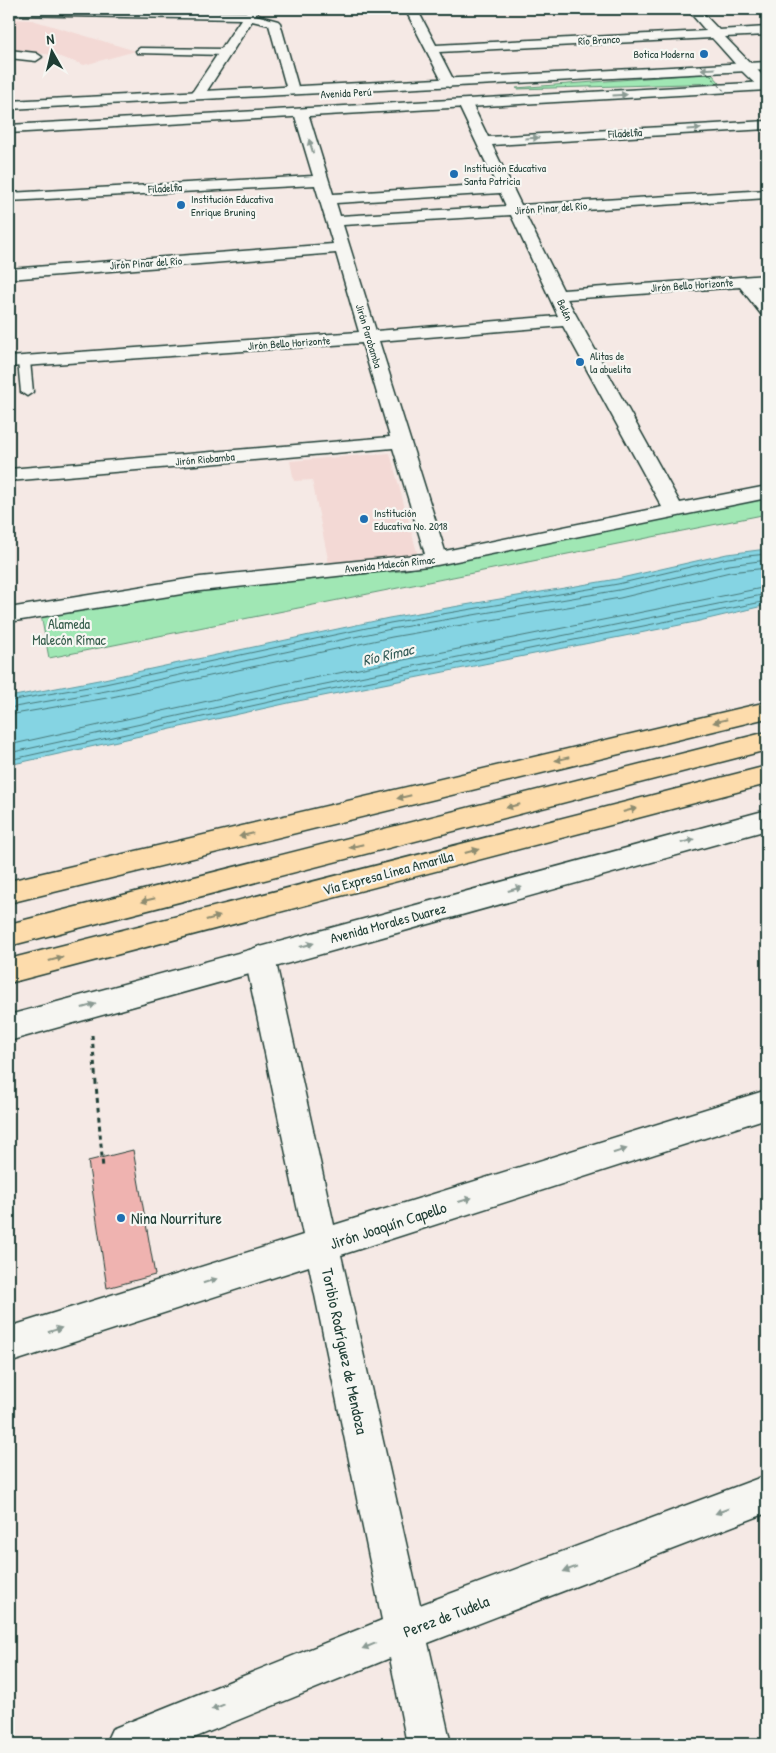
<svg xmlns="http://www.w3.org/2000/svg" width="776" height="1753" font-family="'Patrick Hand',sans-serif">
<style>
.built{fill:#f3d9d5}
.green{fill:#a0e7b4;stroke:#609274}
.water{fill:#85d4e3;stroke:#5c989d}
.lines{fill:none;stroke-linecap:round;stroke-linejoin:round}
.shore{stroke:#48797a;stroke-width:1}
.building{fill:#efb3b0;stroke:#1f3d34}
.service-casing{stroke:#1f3d34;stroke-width:3}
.minor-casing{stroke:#1f3d34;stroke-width:3}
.secondary-casing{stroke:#1f3d34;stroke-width:3}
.motorway-casing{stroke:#1f3d34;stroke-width:3}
.path{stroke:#1f3d34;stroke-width:3;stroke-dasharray:5 4;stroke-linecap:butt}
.service{fill:#f6f6f2;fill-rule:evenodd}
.minor{fill:#f6f6f2;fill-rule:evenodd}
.secondary{fill:#f6f6f2;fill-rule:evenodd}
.motorway{fill:#fddcac;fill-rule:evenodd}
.path-bridge{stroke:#1f3d34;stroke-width:1;stroke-dasharray:2.5 2;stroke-linecap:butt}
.oneway{fill:#8a9a93}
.oneway2{fill:#8e8c70}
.poi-dot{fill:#1f6fb2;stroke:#f6f6f2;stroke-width:2}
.labels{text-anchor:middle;stroke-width:4.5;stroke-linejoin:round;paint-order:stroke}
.far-street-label{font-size:11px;fill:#1f3d34;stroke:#f6f6f2}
.far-poi-label{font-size:11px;fill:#1f3d34;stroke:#f6f6f2;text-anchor:start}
.park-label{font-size:14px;fill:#395f4e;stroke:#f6f6f2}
.street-label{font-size:14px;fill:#1f3d34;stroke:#f6f6f2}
.water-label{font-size:15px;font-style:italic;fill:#335b57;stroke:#f6f6f2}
.near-poi-label{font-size:16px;fill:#1f3d34;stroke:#f6f6f2;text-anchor:start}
.near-street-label{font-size:16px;fill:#1f3d34;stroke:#f6f6f2}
</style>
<rect width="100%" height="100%" fill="#f5e9e5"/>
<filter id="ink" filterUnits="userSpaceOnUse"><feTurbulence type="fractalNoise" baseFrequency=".02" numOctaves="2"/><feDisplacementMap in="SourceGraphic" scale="10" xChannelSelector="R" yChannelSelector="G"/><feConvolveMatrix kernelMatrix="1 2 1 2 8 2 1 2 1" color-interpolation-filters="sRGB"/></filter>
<g filter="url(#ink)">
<g class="built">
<path d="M9,19L32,20L136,51L84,65L54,55L9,50Z"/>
<path d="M390,453L418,556L329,564L312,480L294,481L290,461Z"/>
</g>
<g class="green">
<path d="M711,73L720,83L518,89L516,88Z"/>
<path d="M767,497V514L49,658L41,615L226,586L401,571Z"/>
</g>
<path class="water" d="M767,549V605L695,622L293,702L9,765V697L104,679L389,618L617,579L727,554Z"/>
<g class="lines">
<g class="shore">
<path d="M9,701L105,684L390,623L618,584L728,558L767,554"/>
<path d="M9,708L106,691L391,629L619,590L729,565L767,560"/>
<path d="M9,715L107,698L392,637L620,598L730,572L767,568"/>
<path d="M9,745L289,683L767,587"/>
<path d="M9,753L291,691L767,594"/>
<path d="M9,760L292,697L767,601"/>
</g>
</g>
<path class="building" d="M133,1150L155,1275L107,1288L88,1161Z"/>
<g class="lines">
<defs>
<g id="service">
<path d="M140,48L225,49L229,52L225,55L137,53L136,51Z"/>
<path d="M24,357L30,361L33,392L27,396L21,392L18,361Z"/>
</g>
<g id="minor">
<path d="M9,9L246,12L248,9H260L256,15L278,21L280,23L299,90L293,94L287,90L269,25L252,21L203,97L198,98L191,94L241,19L9,15Z"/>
<path d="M405,9H417L436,45L706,31L687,9H699L719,30L767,27V35L725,37L767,80V91C754,88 723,49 712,38L439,52L455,83L449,87L443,83Z"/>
<path d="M9,50L36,53L42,57L36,61L9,58Z"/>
<path d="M465,100L472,104L488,137L767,121V129L492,145L521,205L767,190V198L525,214L563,290L767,275V285L757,286L767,299V315L761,314L740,287L567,299L680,503L767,486V498L437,565L200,591L9,622V608L200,577L425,554L393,448L9,481V469L390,437L362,343L9,367V357L359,332L336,253L9,279V269L333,244L315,185L9,201V193L313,176L294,113L301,109L308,113L333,194L496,184L458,104ZM500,193L506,206L340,216L336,203ZM511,215L558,316L376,331L343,225ZM563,326L662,507L445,551L379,341Z"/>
<path d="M260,946L270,950L275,958L334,1225L767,1090V1118L341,1255L420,1605L767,1475V1513L428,1643L451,1744H407L390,1658L179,1744H105L112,1729L382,1620L309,1266L9,1363V1327L303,1235L245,958L250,950Z"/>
</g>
<g id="secondary">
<path d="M767,62V70L9,109V101Z"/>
<path d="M767,82V90L9,133V125Z"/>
<path d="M767,810V830L9,1041V1015Z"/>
</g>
<g id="motorway">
<path d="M767,702V718L9,903V881Z"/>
<path d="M767,732V750L9,946V924Z"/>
<path d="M767,766V784L9,983V959Z"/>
</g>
</defs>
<use href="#service" class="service-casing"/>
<use href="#minor" class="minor-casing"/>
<use href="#secondary" class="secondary-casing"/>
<use href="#motorway" class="motorway-casing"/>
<path class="path" d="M92,1035L103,1169"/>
<use href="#service" class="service"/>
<use href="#minor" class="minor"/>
<use href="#secondary" class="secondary"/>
<use href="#motorway" class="motorway"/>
<path class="path-bridge" d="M701,65L726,93"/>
</g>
<defs><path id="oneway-solid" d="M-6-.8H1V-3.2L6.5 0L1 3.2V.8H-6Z" transform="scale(1.25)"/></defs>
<g class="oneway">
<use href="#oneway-solid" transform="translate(708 69) rotate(177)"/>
<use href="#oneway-solid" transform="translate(620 95) rotate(-4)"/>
<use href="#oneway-solid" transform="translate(694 129) rotate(-3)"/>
<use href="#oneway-solid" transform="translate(532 138) rotate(-3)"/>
<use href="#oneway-solid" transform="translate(311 146) rotate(-107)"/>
<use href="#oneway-solid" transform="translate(688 841) rotate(-15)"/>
<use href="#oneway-solid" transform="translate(515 889) rotate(-15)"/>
<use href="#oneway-solid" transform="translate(307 945) rotate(-15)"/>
<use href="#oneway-solid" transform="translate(89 1006) rotate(-16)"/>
<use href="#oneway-solid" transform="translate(620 1151) rotate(-18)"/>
<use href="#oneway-solid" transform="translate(465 1200) rotate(-18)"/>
<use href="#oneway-solid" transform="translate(210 1281) rotate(-18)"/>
<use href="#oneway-solid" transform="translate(55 1330) rotate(-18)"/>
<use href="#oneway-solid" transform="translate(722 1511) rotate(159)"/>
<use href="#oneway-solid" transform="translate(570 1569) rotate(159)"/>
<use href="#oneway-solid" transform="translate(369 1646) rotate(158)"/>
<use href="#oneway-solid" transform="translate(218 1707) rotate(158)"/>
</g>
<g class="oneway2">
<use href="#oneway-solid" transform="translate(720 721) rotate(166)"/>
<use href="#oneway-solid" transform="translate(562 759) rotate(167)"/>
<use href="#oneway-solid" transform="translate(404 797) rotate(167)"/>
<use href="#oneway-solid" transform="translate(513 806) rotate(166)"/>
<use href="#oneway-solid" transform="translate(630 810) rotate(-15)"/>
<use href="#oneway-solid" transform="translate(246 835) rotate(167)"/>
<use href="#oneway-solid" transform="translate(356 846) rotate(166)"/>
<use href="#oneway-solid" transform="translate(472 851) rotate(-15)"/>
<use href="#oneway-solid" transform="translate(148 900) rotate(166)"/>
<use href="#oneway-solid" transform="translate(213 918) rotate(-15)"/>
<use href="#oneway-solid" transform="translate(56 959) rotate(-15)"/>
</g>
</g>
<g class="poi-dot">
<circle cx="704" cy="54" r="5"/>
<circle cx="454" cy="174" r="5"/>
<circle cx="181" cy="205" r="5"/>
<circle cx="580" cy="362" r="5"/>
<circle cx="364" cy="519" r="5"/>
<circle cx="121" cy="1218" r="5"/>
</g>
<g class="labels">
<g class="far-street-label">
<text transform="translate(599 40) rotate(-3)" y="4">Río Branco</text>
<text transform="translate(346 93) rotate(-3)" y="4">Avenida Perú</text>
<text transform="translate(625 133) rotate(-3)" y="4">Filadelfia</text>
<text transform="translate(165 188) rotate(-3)" y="4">Filadelfia</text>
<text transform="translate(551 208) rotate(-4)" y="4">Jirón Pinar del Río</text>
<text transform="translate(146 263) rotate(-4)" y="4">Jirón Pinar del Río</text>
<text transform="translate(692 285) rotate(-4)" y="4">Jirón Bello Horizonte</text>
<text transform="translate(565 310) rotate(65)" y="4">Belén</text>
<text transform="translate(369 336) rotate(73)" y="4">Jirón Parobamba</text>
<text transform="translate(289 343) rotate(-4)" y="4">Jirón Bello Horizonte</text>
<text transform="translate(205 459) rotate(-5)" y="4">Jirón Riobamba</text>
<text transform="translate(390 564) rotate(-6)" y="4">Avenida Malecón Rímac</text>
</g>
<g class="far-poi-label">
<text x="694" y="58" text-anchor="end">Botica Moderna</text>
<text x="464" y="172">Institución Educativa<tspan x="464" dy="13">Santa Patricia</tspan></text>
<text x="191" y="203">Institución Educativa<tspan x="191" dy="13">Enrique Bruning</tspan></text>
<text x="590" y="360">Alitas de<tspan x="590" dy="13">la abuelita</tspan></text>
<text x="374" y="517">Institución<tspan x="374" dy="13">Educativa No. 2018</tspan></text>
</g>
<g class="park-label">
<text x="69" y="629">Alameda<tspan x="69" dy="16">Malecón Rímac</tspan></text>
</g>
<g class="street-label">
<text transform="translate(388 873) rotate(-15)" y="5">Vía Expresa Línea Amarilla</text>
<text transform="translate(388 923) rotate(-15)" y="5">Avenida Morales Duarez</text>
</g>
<g class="water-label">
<text transform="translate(388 655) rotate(-13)" y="5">Río Rímac</text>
</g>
<g class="near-poi-label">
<text x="131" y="1224">Nina Nourriture</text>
</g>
<g class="near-street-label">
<text transform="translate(388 1225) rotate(-18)" y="6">Jirón Joaquín Capello</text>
<text transform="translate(345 1351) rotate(78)" y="6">Toribio Rodríguez de Mendoza</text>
<text transform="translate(446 1616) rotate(-21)" y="6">Perez de Tudela</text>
</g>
</g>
<rect width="776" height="1753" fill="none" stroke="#f6f6f2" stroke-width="30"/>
<rect x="15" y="15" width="746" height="1723" fill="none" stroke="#1f3d34" stroke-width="2" filter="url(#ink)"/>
<g transform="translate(52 52) rotate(352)" stroke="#f6f6f2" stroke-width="4" paint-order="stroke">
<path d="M0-4L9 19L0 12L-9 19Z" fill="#1f3d34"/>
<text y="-8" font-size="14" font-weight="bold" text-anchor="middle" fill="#1f3d34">N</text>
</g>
</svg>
